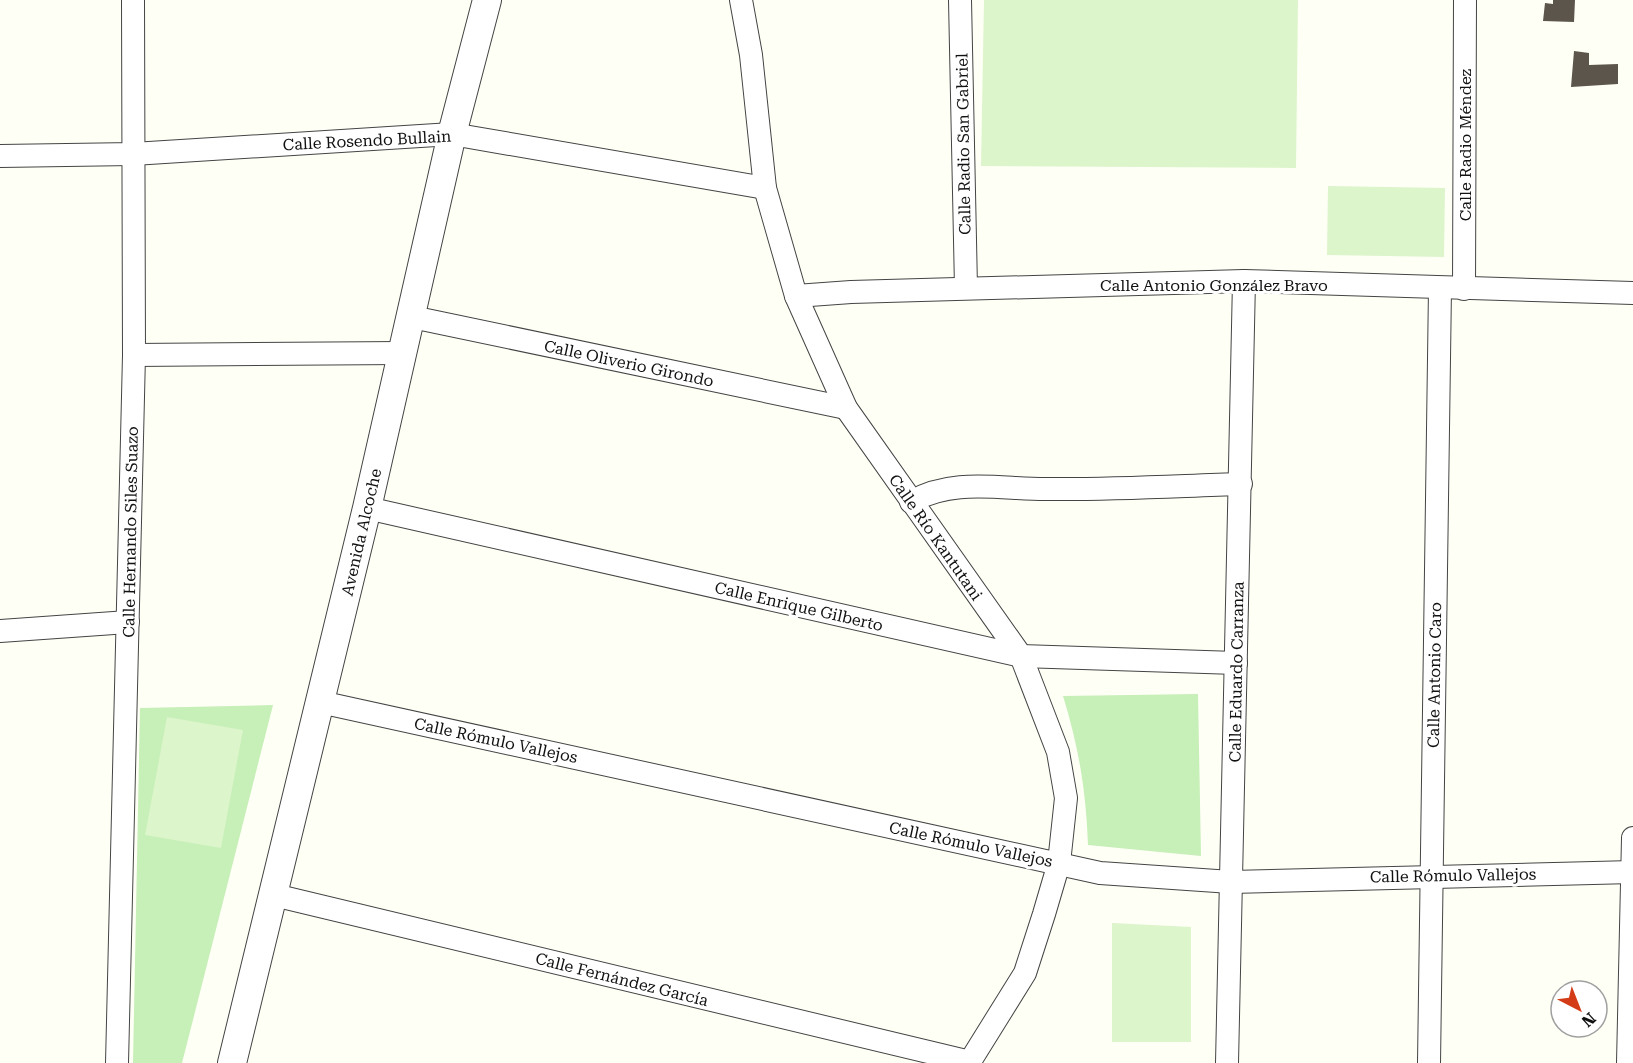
<svg xmlns="http://www.w3.org/2000/svg" width="1633" height="1063" font-family="'Roboto Serif',serif">
<style>
.green{fill:#c7efb8}
.pitch{fill:#dcf5cb}
.building{fill:#5b554c}
.lines{fill:none;stroke-linecap:round;stroke-linejoin:round}
.minor-casing{stroke:#444;stroke-width:24}
.tertiary-casing{stroke:#444;stroke-width:30}
.minor{stroke:#fff;stroke-width:22}
.tertiary{stroke:#fff;stroke-width:28}
.labels{text-anchor:middle;stroke-width:6;stroke-linejoin:round;paint-order:stroke}
.street-label{font-size:16px;fill:#111;stroke:#fff}
</style>
<rect width="100%" height="100%" fill="#fefff5"/>
<g class="green">
<path d="M1198,694L1201,856L1088,845C1086,791 1079,748 1063,696Z"/>
<path d="M273,705L182,1063H133L140,708Z"/>
</g>
<g class="pitch">
<path d="M984,0H1298L1296,168L981,166Z"/>
<path d="M1328,186L1445,188L1444,257L1327,255Z"/>
<path d="M167,717L243,730L221,848L145,835Z"/>
<path d="M1112,923L1191,927V1042H1112Z"/>
</g>
<g class="building">
<path d="M1553,0H1575L1574,22L1543,21L1545,3L1553,4Z"/>
<path d="M1574,51L1589,53V65L1618,64V84L1571,87Z"/>
</g>
<g class="lines">
<defs>
<g id="minor">
<path d="M741,0L751,55L765,188L796,296L846,408L1021,656L1058,752L1066,798L1059,863L1044,914L1025,973L969,1063"/>
<path d="M960,0L966,288"/>
<path d="M0,156L133,154L452,134L765,188"/>
<path d="M1464,289L1465,0"/>
<path d="M796,296L851,292L1244,281L1633,293"/>
<path d="M412,317L846,408"/>
<path d="M134,355L402,353"/>
<path d="M911,502C952,478 999,489 1045,489C1110,490 1176,486 1241,484"/>
<path d="M367,508L1021,656L1236,663"/>
<path d="M0,631L128,622"/>
<path d="M320,702L1100,873L1231,882L1633,872"/>
<path d="M274,895L970,1062"/>
<path d="M117,1063L134,355L133,0"/>
<path d="M1227,1063L1244,281"/>
<path d="M1429,1063L1440,288"/>
<path d="M1628,1063L1633,838"/>
</g>
<path id="tertiary" d="M232,1063L367,508L452,134L487,0"/>
</defs>
<use href="#minor" class="minor-casing"/>
<use href="#tertiary" class="tertiary-casing"/>
<use href="#minor" class="minor"/>
<use href="#tertiary" class="tertiary"/>
</g>
<g class="labels">
<g class="street-label">
<text transform="translate(367 140) rotate(-3)" y="6">Calle Rosendo Bullain</text>
<text transform="translate(963 144) rotate(-91)" y="6">Calle Radio San Gabriel</text>
<text transform="translate(1465 145) rotate(-90)" y="6">Calle Radio Méndez</text>
<text x="1214" y="291">Calle Antonio González Bravo</text>
<text transform="translate(629 363) rotate(12)" y="6">Calle Oliverio Girondo</text>
<text transform="translate(130 532) rotate(-89)" y="6">Calle Hernando Siles Suazo</text>
<text transform="translate(361 532) rotate(-77)" y="6">Avenida Alcoche</text>
<text transform="translate(936 537) rotate(55)" y="6">Calle Río Kantutani</text>
<text transform="translate(799 606) rotate(13)" y="6">Calle Enrique Gilberto</text>
<text transform="translate(1236 672) rotate(-89)" y="6">Calle Eduardo Carranza</text>
<text transform="translate(1434 675) rotate(-89)" y="6">Calle Antonio Caro</text>
<text transform="translate(496 740) rotate(12)" y="6">Calle Rómulo Vallejos</text>
<text transform="translate(971 844) rotate(12)" y="6">Calle Rómulo Vallejos</text>
<text transform="translate(1453 875) rotate(-1)" y="6">Calle Rómulo Vallejos</text>
<text transform="translate(622 979) rotate(14)" y="6">Calle Fernández García</text>
</g>
</g>
<g transform="translate(1579 1009) rotate(138)"><circle r="28" fill="#ffffff" stroke="#a0a0a0" stroke-width="1.5"/>
<path d="M0-4.5L10 22L0 15L-10 22Z" fill="#d33c16"/>
<text y="-9" font-size="16" font-weight="bold" text-anchor="middle" fill="#111111">N</text>
</g>
</svg>
